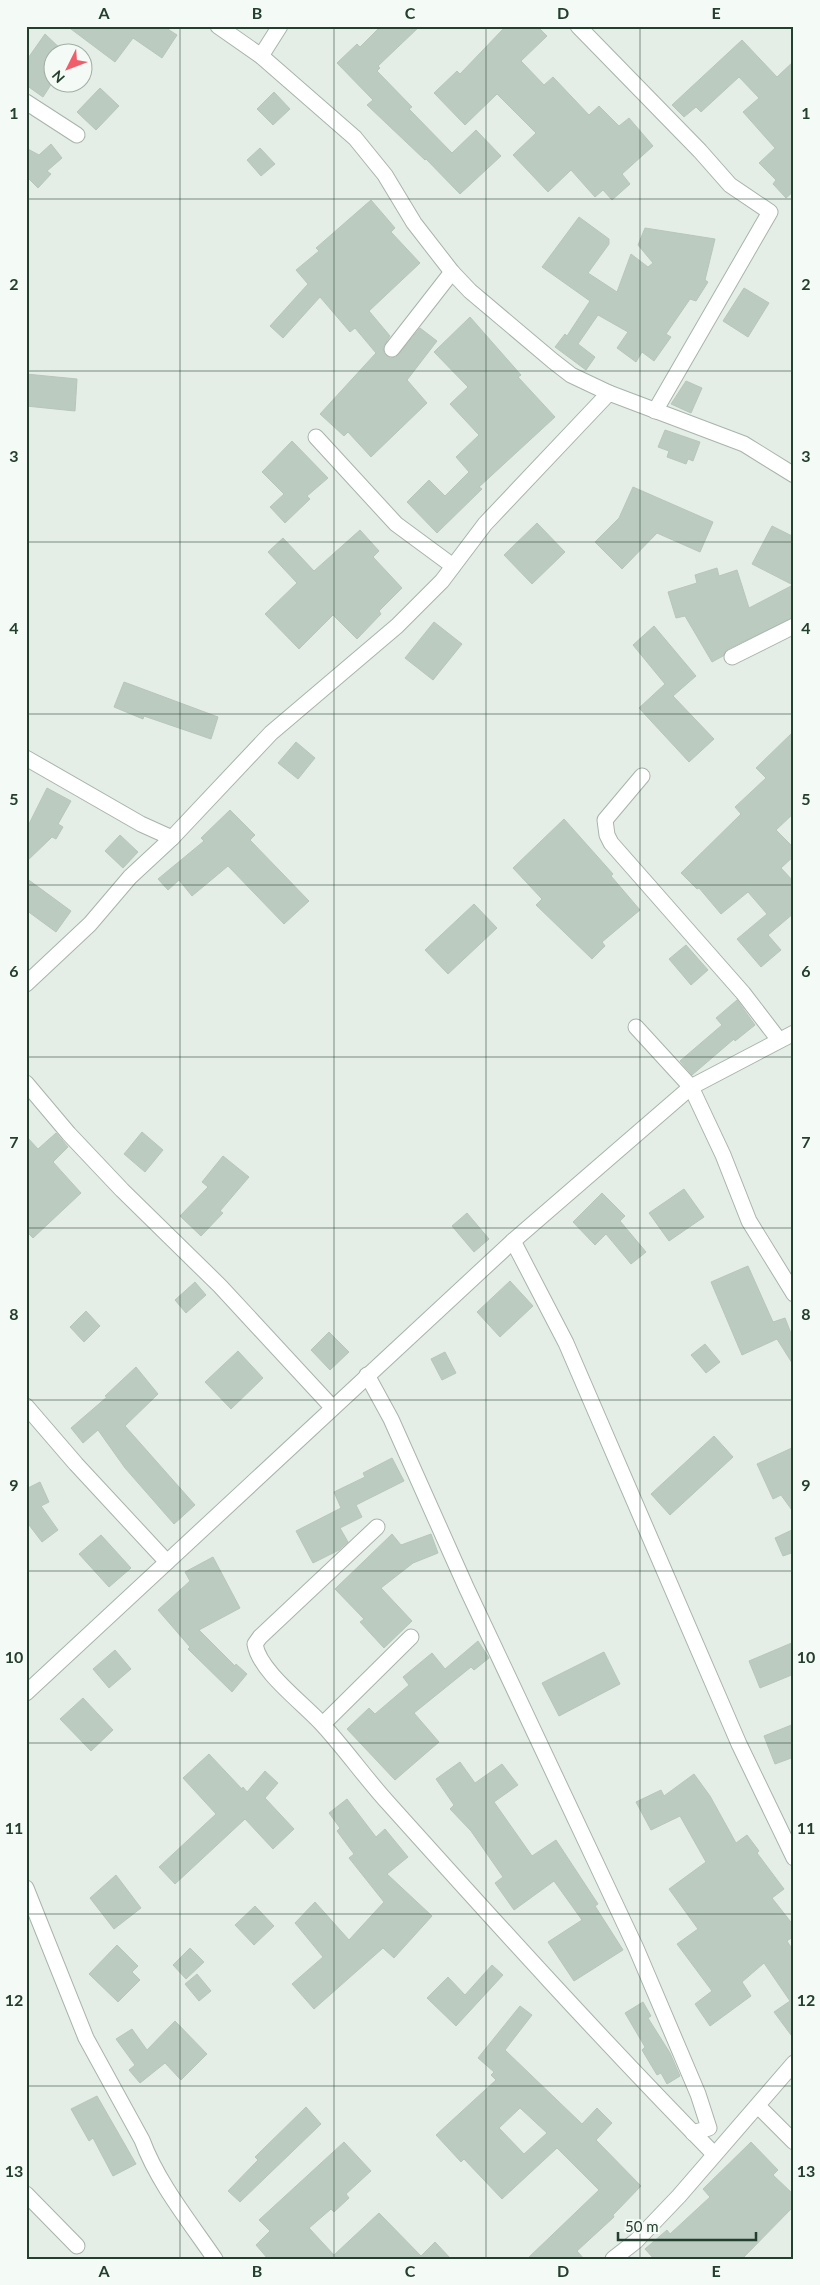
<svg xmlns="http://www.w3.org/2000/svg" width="820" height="2285" font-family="Lato,sans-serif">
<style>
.building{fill:#bccbc0;stroke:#b6c7ba;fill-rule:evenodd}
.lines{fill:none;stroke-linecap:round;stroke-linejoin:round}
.street-casing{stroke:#a6b5ab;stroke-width:17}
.street{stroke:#fff;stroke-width:15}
.grid{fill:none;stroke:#233f2e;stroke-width:1;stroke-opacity:0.55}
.neatline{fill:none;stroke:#233f2e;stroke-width:2}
.grid-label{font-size:16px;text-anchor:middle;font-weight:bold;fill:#233f2e}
</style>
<rect width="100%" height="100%" fill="#e4ede6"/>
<g class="building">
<path d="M67,26H163L177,35L162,58L133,38L115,62Z"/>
<path d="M381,26H420L378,66L380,68L377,71L412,107L409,109L452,153L476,130L501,156L460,194L426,159L425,160L367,105L373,100L337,63L357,44L360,47Z"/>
<path d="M506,26H537L547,36L521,61L544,85L553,77L589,115L599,106L619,126L629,118L653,146L622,174L630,184L612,200L603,190L595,197L571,170L548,192L513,155L536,133L497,94L465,125L434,93L457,71L460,74Z"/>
<path d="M45,34L64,52H52V83L43,97L26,85V61Z"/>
<path d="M742,40L777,77L794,61V191L786,198L773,184L776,180L759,163L775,148L743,112L759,98L739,77L701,112L696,107L684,117L672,105Z"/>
<path d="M100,88L119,106L96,130L77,112Z"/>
<path d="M274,92L290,109L273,125L257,109Z"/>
<path d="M51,144L62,158L47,171L51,174L38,188L26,176V148L39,155Z"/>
<path d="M260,148L275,164L261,176L247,160Z"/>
<path d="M371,200L395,228L391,232L420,263L369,311L390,336L383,347L384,353L390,358L396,357L420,328L437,341L407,380L427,403L371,457L348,432L344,436L320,414L376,353L355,328L350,332L320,297L283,338L270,326L308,284L296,270L319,251L316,248Z"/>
<path d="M579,217L609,239V244L588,273L617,292L631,254L648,267L653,263L638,245L645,228L715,239L705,280L708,282L696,301L690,299L666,334L671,337L654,361L642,352L636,362L617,348L628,332L598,315L578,344L595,357L586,370L555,347L565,334L567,336L590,301L542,267Z"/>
<path d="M744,288L769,303L748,337L723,321Z"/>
<path d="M470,317L521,375L518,377L555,417L479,487L482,489L437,533L407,502L429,480L445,496L469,472L456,457L479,435L450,404L468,387L434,352Z"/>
<path d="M26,374L77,379L75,411L26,406Z"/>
<path d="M686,381L702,388L691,413L671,404Z"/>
<path d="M665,430L700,442L693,461L688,459L686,464L667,457L669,451L658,447Z"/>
<path d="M292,441L328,478L307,496L310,499L285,523L270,507L284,494L262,472Z"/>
<path d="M633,487L713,522L700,552L657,533L622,569L595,542L619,518Z"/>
<path d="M537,523L565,552L532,584L504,555Z"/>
<path d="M772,526L794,537V617L728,649L723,656L712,662L685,616L676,618L668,592L697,583L695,575L717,568L719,576L737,570L749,608L793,585L752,564Z"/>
<path d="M360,530L379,551L373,557L402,588L379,611L381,614L357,639L333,615L299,649L265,614L297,583L268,552L283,538L314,571Z"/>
<path d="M434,622L462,644L433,680L405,658Z"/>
<path d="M654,626L696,676L673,696L714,739L689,762L639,708L665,684L633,645Z"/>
<path d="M124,682L218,717L211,739L144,716L143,719L114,707Z"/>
<path d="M794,731V813L776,830L794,848V856L781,868L794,882V913L768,935L781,950L761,967L737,939L767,914L748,892L721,914L699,888L697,889L681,873L741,814L735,807L766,778L756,768Z"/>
<path d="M296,742L315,758L298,779L278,763Z"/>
<path d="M47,788L71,801L58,824L63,827L56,839L52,837L26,862V830Z"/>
<path d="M230,810L255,835L250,840L309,901L284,924L228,866L192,896L179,880L168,890L158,879L204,841L201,838Z"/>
<path d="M564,819L613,874L611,876L640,910L602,942L605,946L592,959L536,905L542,899L513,868Z"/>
<path d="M120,835L138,852L123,868L105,851Z"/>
<path d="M26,878L71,911L56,932L26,910Z"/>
<path d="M474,904L497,928L448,974L425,950Z"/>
<path d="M686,945L708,970L691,985L669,959Z"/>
<path d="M737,1000L755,1025L735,1041L734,1039L692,1075L680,1061L722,1025L716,1018Z"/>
<path d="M142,1132L163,1150L145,1172L124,1154Z"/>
<path d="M56,1133L68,1147L53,1162L81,1193L33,1238L26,1231V1136L38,1149Z"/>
<path d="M223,1156L249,1177L220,1211L223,1213L201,1236L180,1216L208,1187L202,1182Z"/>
<path d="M684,1189L704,1217L669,1241L649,1213Z"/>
<path d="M602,1193L625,1216L620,1221L646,1252L631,1264L606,1234L595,1245L573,1222Z"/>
<path d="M467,1213L489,1239L474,1252L452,1226Z"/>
<path d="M748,1266L773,1322L785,1318L794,1341V1366L777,1339L742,1355L711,1282Z"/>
<path d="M510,1281L533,1306L500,1337L477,1312Z"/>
<path d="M195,1282L206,1295L186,1313L175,1300Z"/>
<path d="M86,1311L100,1326L84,1342L70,1327Z"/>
<path d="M329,1332L349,1352L330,1370L311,1350Z"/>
<path d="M705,1344L720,1362L706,1373L691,1355Z"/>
<path d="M238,1351L263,1378L231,1409L205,1382Z"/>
<path d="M445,1352L456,1373L442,1380L431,1359Z"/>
<path d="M136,1367L158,1394L125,1426L195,1505L174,1524L125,1468L98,1430L83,1443L71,1428L107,1397L105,1396Z"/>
<path d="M714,1436L733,1457L670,1515L651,1494Z"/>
<path d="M794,1447V1513L781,1495L773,1499L757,1464Z"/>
<path d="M392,1458L404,1481L356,1505L362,1517L340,1528L348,1542L339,1550L313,1563L296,1531L341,1508L334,1492L365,1477L363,1473Z"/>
<path d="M40,1482L49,1502L41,1506L58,1530L42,1542L26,1521V1486L28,1488Z"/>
<path d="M794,1529V1552L783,1556L775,1538Z"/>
<path d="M392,1534L401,1545L431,1534L438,1553L413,1563L381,1588L412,1621L384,1648L360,1622L364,1619L335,1589Z"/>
<path d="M101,1535L131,1568L109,1587L79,1554Z"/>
<path d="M213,1557L240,1608L199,1630L235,1666L236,1664L247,1674L232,1692L188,1649L190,1647L158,1610L190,1581L185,1572Z"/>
<path d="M478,1641L489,1658L474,1670L471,1667L414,1713L439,1742L395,1780L347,1729L369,1708L375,1714L409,1685L403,1677L432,1653L445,1669Z"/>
<path d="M794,1642V1674L760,1688L749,1661Z"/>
<path d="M115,1650L131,1669L109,1688L93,1669Z"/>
<path d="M604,1652L620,1684L559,1716L542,1683Z"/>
<path d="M83,1698L113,1730L91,1751L60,1719Z"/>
<path d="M794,1724V1757L775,1764L764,1736Z"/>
<path d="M209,1754L242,1789L243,1787L247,1792L265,1771L278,1783L265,1798L294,1829L273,1849L245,1819L175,1884L159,1867L216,1814L183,1778Z"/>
<path d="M460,1762L475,1783L502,1764L518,1785L494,1802L532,1856L556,1840L598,1904L595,1906L623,1950L574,1981L548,1942L582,1920L554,1881L514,1910L495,1883L503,1877L471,1831L450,1809L454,1805L436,1779Z"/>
<path d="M694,1774L710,1796L736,1843L747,1835L759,1851L757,1853L784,1889L772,1898L794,1926V1936L787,1941L794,1952V2039L774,2012L790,2001L764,1963L742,1982L751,1996L710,2026L695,2004L712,1991L677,1944L698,1929L669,1889L706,1862L680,1816L651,1830L636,1802L661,1790L664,1796Z"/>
<path d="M347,1799L376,1837L385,1829L408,1857L387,1874L432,1916L394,1958L383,1948L314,2009L292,1984L323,1957L295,1923L315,1902L349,1940L384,1902L349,1858L354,1854L337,1831L340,1828L329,1813Z"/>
<path d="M116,1875L141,1908L114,1929L90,1898Z"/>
<path d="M255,1906L274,1926L254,1945L235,1925Z"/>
<path d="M117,1945L138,1966L132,1972L140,1980L118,2002L89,1974Z"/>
<path d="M190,1948L204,1962L186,1979L173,1965Z"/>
<path d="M492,1965L503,1975L456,2026L427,1998L448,1977L465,1995Z"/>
<path d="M197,1974L211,1991L199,2001L185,1984Z"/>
<path d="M643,2002L651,2016L648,2018L670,2053L680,2076L667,2084L661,2073L657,2075L642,2050L645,2047L625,2013Z"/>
<path d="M520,2006L532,2015L505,2050L582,2124L597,2108L612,2123L596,2140L641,2186L613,2215L614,2217L577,2251L584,2259H527L599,2190L557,2148L502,2199L464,2159L461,2162L436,2135L496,2080L491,2075L494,2072L478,2058ZM520,2108L547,2133L524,2154L499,2128Z"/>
<path d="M175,2021L207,2054L181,2080L165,2063L140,2083L129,2070L135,2065L116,2039L132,2029L147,2050Z"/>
<path d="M97,2096L136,2164L113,2176L93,2138L89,2141L71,2109Z"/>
<path d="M306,2107L321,2124L240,2202L228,2191L258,2160L255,2157Z"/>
<path d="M344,2142L371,2171L346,2194L349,2198L334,2212L331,2209L309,2228L334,2255L379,2213L421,2256L435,2242L451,2259H268L256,2245L270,2231L259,2220Z"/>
<path d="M751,2142L778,2170L773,2175L794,2195V2206L742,2259H654L645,2249L667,2230L670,2234L710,2197L703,2189Z"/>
</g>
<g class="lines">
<defs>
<g id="street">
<path d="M218,26L261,56L355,138L385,175L414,223L452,272L470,291L553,361L571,375L609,393L744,444L794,475"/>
<path d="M578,26L700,151L730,185L770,212L655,411"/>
<path d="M261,56L280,26"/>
<path d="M26,102L77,135"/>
<path d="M392,349L452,272"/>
<path d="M316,437L396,524L453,566"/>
<path d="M732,657L794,626"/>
<path d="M26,758L141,824L172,838"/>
<path d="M642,776L605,820L607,835L611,843L743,993L779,1040"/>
<path d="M26,984L90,924L130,877L172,838L271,733L397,626L442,581L485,524L609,393"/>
<path d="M636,1027L691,1087L723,1155L749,1221L794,1294"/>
<path d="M26,1083L69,1134L122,1190L220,1286L332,1407"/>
<path d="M513,1241L566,1343L739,1744L794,1858"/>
<path d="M367,1375L391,1419L466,1587L636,1948L698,2094L709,2128L693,2133"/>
<path d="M26,1406L76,1464L167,1562"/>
<path d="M377,1527L260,1637L255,1644C259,1671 303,1703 322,1724C346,1750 366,1779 390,1805C496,1923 603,2041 714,2154"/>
<path d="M26,1693L513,1241L691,1087L794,1033"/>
<path d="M323,1724L411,1637"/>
<path d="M26,1888L86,2038L142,2140C158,2183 189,2221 215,2259"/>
<path d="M758,2106L794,2142"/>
<path d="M26,2194L77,2246"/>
<path d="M613,2259L636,2241L679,2196L794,2063"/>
</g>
</defs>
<use href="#street" class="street-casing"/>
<use href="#street" class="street"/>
</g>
<path class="grid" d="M180,26V2259M334,26V2259M486,26V2259M640,26V2259M26,199H794M26,371H794M26,542H794M26,714H794M26,885H794M26,1057H794M26,1228H794M26,1400H794M26,1571H794M26,1743H794M26,1914H794M26,2086H794"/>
<rect width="820" height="2285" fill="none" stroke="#f4faf5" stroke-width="55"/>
<g transform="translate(68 68) rotate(228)"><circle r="24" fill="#f4faf5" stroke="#a0afa5"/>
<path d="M0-4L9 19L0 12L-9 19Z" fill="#f15e6b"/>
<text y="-8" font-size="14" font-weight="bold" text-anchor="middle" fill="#233f2e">N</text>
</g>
<path d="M618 2232v8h138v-8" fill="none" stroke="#233f2e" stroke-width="2.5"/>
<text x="625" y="2232" font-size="15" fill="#233f2e" stroke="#f4faf5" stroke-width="4" paint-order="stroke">50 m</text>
<rect x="28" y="28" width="764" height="2230" class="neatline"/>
<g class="grid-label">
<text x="104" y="19">A</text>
<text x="257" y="19">B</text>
<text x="410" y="19">C</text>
<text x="563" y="19">D</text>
<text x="716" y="19">E</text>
<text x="14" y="119">1</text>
<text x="806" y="119">1</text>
<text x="14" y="290">2</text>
<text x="806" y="290">2</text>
<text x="14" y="462">3</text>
<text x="806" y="462">3</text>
<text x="14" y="634">4</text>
<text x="806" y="634">4</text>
<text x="14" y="805">5</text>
<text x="806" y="805">5</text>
<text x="14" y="977">6</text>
<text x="806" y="977">6</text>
<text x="14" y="1148">7</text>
<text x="806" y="1148">7</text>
<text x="14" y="1320">8</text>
<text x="806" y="1320">8</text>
<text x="14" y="1491">9</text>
<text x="806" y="1491">9</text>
<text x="14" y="1663">10</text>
<text x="806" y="1663">10</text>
<text x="14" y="1834">11</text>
<text x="806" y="1834">11</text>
<text x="14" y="2006">12</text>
<text x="806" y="2006">12</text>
<text x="14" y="2177">13</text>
<text x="806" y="2177">13</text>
<text x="104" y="2277">A</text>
<text x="257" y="2277">B</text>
<text x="410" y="2277">C</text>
<text x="563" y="2277">D</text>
<text x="716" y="2277">E</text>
</g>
</svg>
